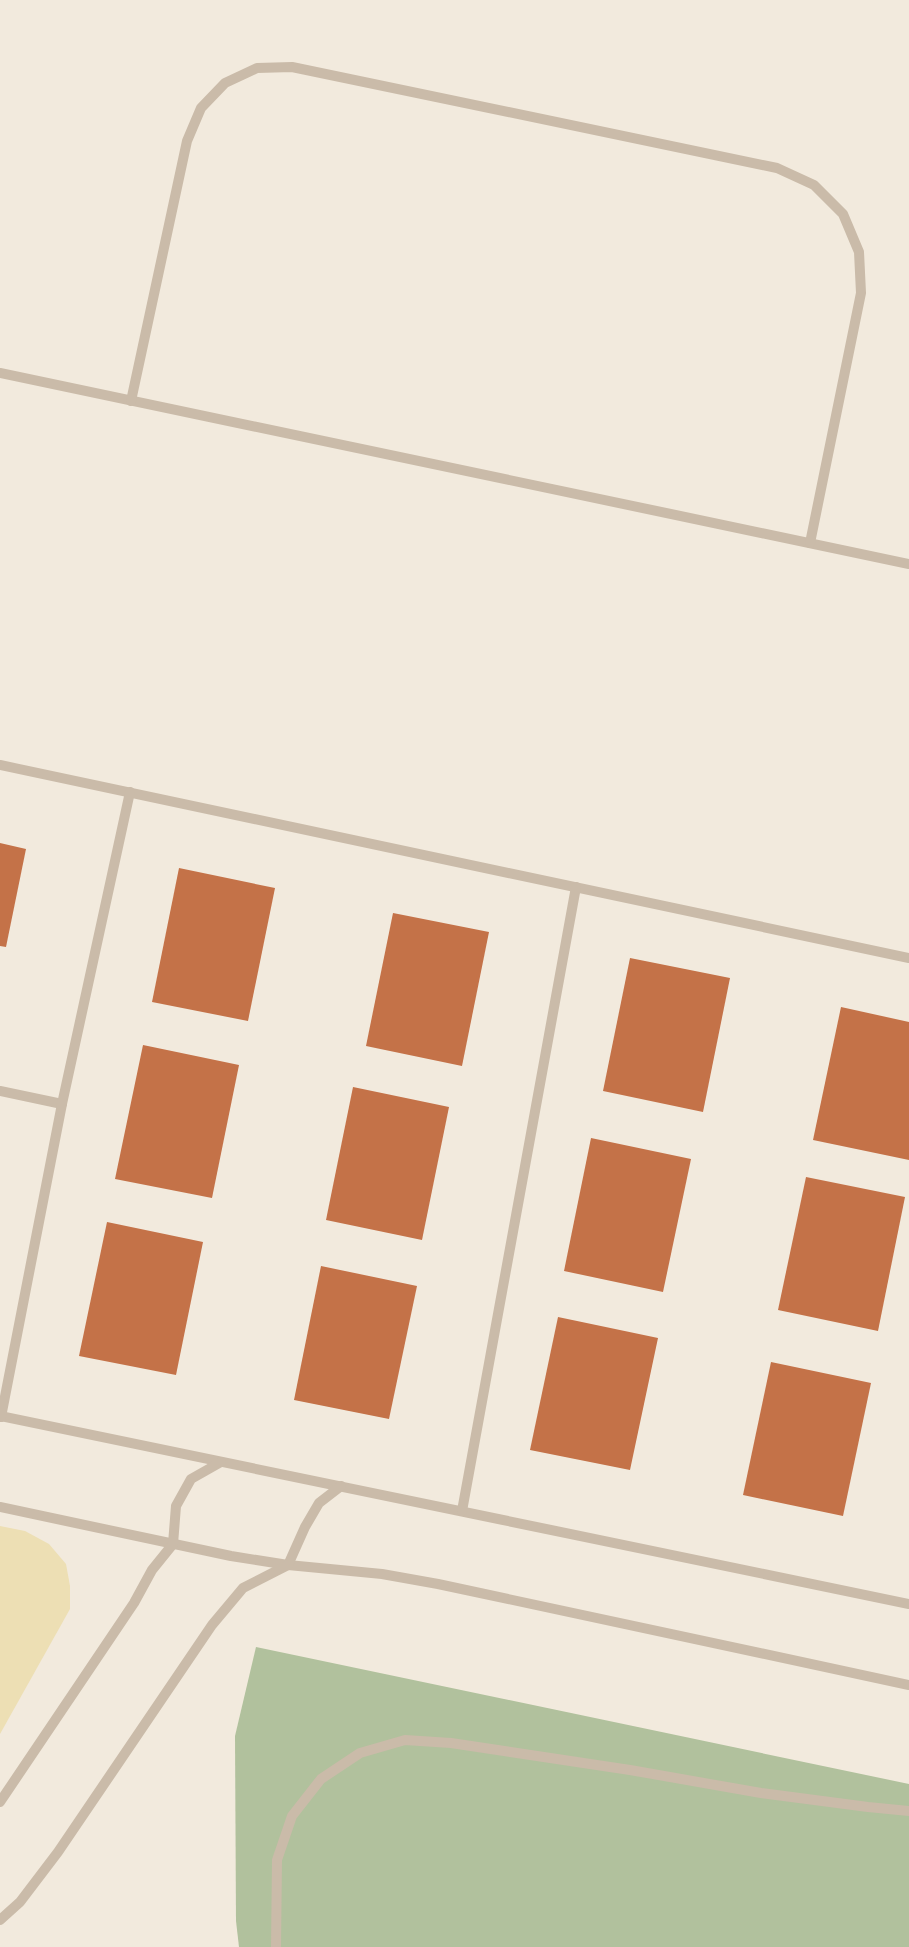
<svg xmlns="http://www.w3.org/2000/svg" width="909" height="1947" font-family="'Fira Sans Condensed',sans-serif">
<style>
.green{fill:#b1c19d}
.sand{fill:#eddfb4}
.building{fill:#c47248}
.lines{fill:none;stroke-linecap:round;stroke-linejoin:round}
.minor{stroke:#cabba9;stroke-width:10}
</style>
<rect width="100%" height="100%" fill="#f2eadd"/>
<path class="green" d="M256,1647L909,1784V1947H239L236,1921L235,1736Z"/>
<path class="sand" d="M0,1526L25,1531L49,1544L66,1564L70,1586V1609L0,1734Z"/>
<g class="building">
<path d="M0,843L26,849L6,947L0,946Z"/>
<path d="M179,868L275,888L248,1021L152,1002Z"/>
<path d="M393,913L489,932L462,1066L366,1046Z"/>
<path d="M630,958L730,978L703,1112L603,1091Z"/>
<path d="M841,1007L909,1022V1160L813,1140Z"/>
<path d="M143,1045L239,1065L212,1198L115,1179Z"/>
<path d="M353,1087L449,1107L422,1240L326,1220Z"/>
<path d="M591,1138L691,1159L663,1292L564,1271Z"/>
<path d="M806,1177L905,1197L878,1331L778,1310Z"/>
<path d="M107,1222L203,1242L176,1375L79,1356Z"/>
<path d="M321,1266L417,1286L389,1419L294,1400Z"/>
<path d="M558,1317L658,1338L630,1470L530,1450Z"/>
<path d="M771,1362L871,1383L843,1516L743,1495Z"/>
</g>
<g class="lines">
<g class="minor">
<path d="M0,373L909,564"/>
<path d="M131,401L187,141L201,108L225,83L257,68L292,67L777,168L814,185L843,214L859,252L861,293L810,543"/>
<path d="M0,765L909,958"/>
<path d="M0,1091L62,1104"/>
<path d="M0,1416L909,1604"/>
<path d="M1,1417L62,1104L130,792"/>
<path d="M0,1507L231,1556L288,1565L382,1574L438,1584L909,1685"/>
<path d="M462,1511L576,887"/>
<path d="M0,1802L134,1603L152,1570L173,1544L176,1506L191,1479L221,1462"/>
<path d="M0,1920L20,1902L58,1852L212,1625L243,1588L288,1565L305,1527L319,1503L341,1486"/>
<path d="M276,1947L277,1860L292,1816L321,1779L360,1753L405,1740L451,1743L630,1770L761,1793L868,1807L909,1811"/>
</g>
</g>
</svg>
